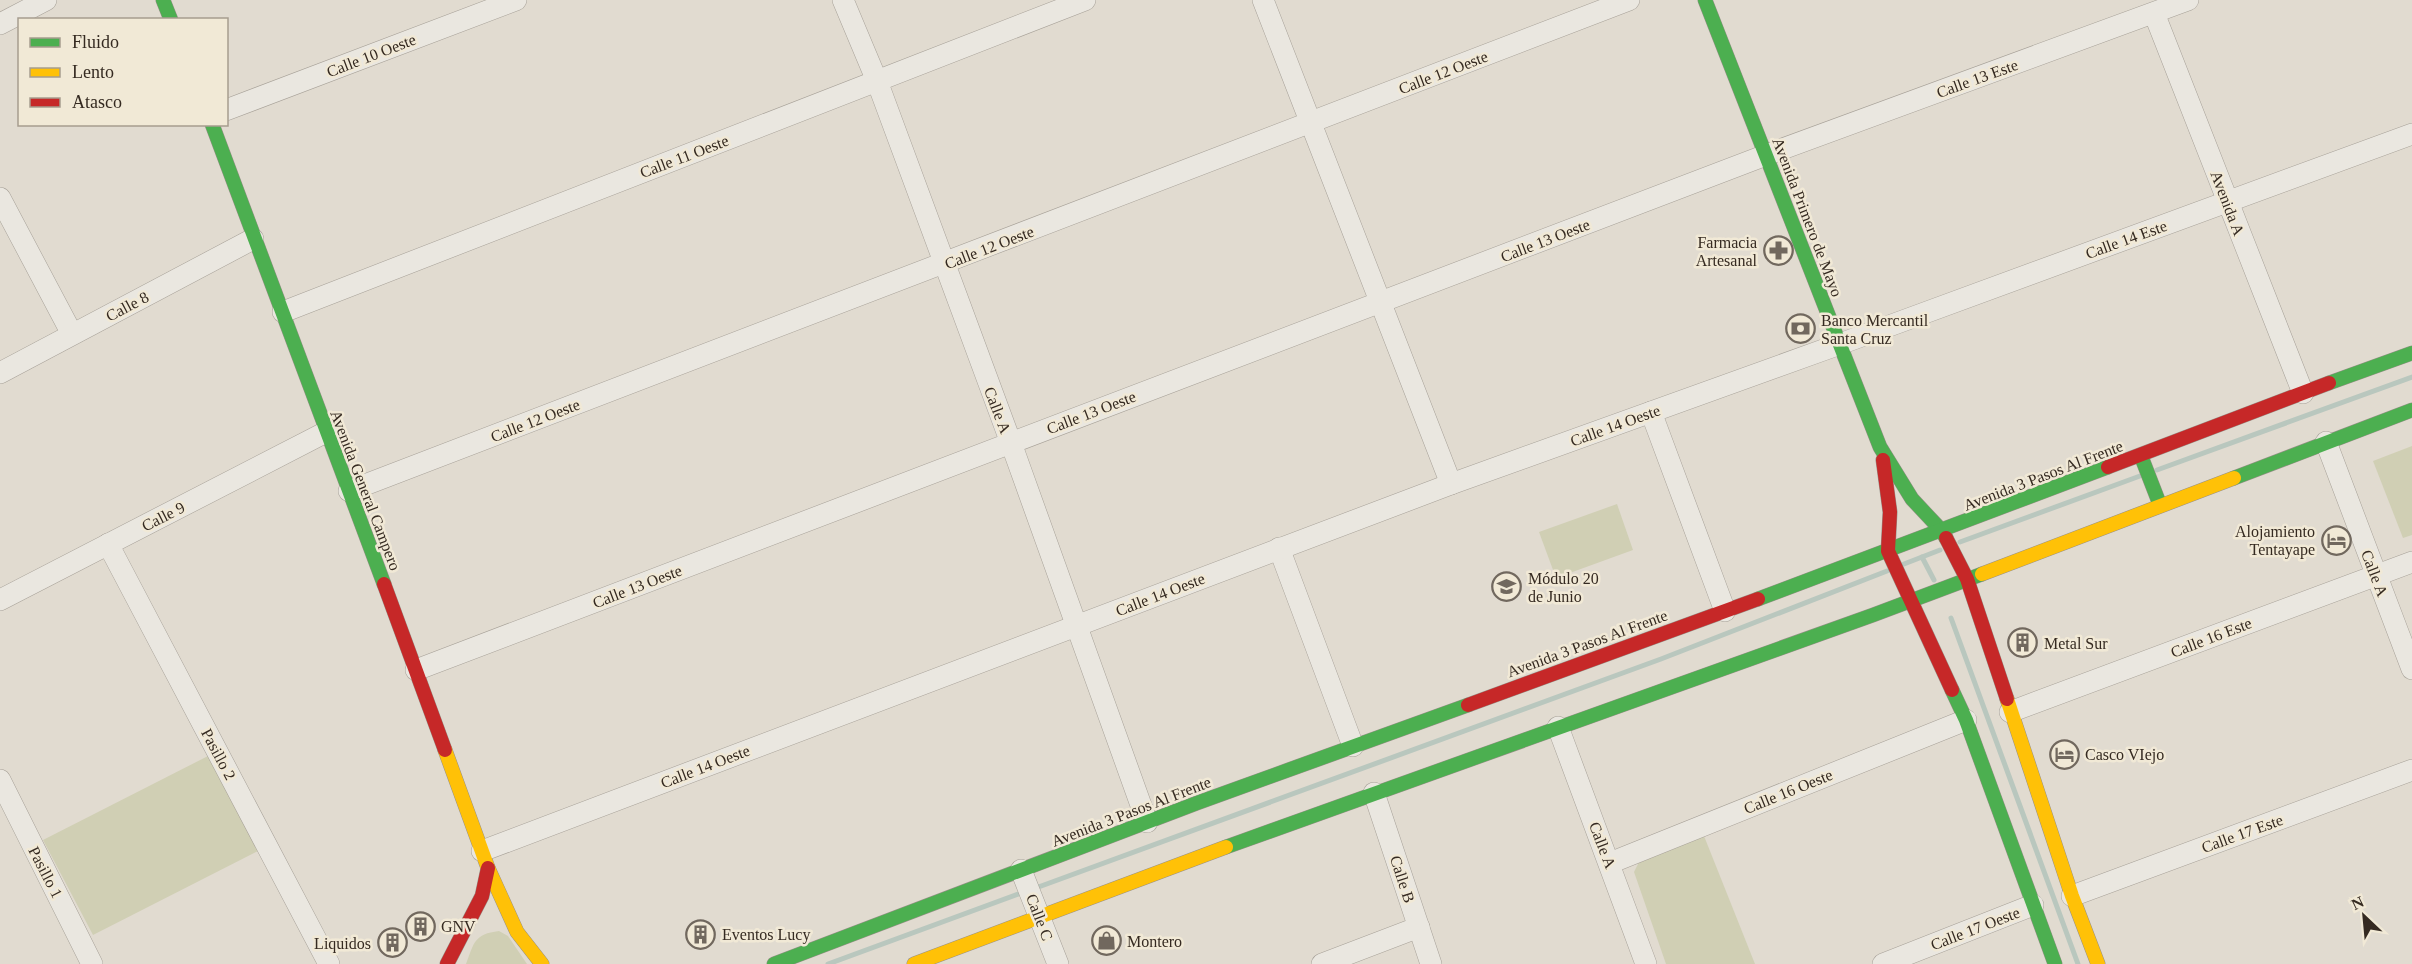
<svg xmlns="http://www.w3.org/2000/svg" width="2412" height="964" font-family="Georgia,serif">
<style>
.green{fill:#d0cfb4}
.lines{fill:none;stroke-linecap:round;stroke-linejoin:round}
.stream{stroke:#b9c7be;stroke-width:5}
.street-casing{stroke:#a7a198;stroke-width:22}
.fast-casing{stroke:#979088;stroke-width:15}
.slow-casing{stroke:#979088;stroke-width:15}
.jam-casing{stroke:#979088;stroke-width:15}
.street{stroke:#eae7e0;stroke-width:21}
.fast{stroke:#4caf50;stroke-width:14}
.slow{stroke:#ffc107;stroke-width:14}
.jam{stroke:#c62828;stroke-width:14}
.labels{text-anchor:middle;stroke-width:5;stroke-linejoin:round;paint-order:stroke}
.street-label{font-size:16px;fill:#352a21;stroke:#f1e9d6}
.poi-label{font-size:16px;fill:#352a21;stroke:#f1e9d6;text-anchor:start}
</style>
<rect width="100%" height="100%" fill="#e1dbd0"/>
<g class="green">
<path d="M2412,446V535L2403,538L2373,461Z"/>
<path d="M1617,504L1633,550L1556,578L1539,532Z"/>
<path d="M208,756L260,850L93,935L43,840Z"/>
<path d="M1704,836L1755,964H1666L1634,872L1641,858Z"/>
<path d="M499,931L508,936L527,964H466C474,943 474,934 499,931Z"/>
</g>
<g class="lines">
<g class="stream">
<path d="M2157,470L2412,377"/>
<path d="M1960,542L2140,476"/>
<path d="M1922,557L1934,580"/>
<path d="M1904,564L1940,550"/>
<path d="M1951,618L2078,964"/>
<path d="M1033,889L1661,659L1887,571"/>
<path d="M828,964L1024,892"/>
</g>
<defs>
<g id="street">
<path d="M843,0L877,81L1011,443L1147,822"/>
<path d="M1263,0L1451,484"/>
<path d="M2154,13L2303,393"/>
<path d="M0,24L46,0"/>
<path d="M226,110L516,0"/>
<path d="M0,198L72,334"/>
<path d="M283,312L1085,0"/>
<path d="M0,373L253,239"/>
<path d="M1651,412L1725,611"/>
<path d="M2326,442L2412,669"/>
<path d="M349,491L1629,0"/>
<path d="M108,544L329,964"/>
<path d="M1279,548L1353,746"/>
<path d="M0,600L326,432"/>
<path d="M416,670L1766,155L2188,0"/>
<path d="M2010,712L2412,562"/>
<path d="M1558,727L1646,964"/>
<path d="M0,780L92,964"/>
<path d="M1374,793L1431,964"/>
<path d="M482,851L1451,484L1840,344L2412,134"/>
<path d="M1610,863L1966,720"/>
<path d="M1021,870L1058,964"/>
<path d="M2072,896L2412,770"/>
<path d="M1322,964L1419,927"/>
<path d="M1883,964L2033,905"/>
</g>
<g id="fast">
<path d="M163,0L171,20"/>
<path d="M1705,0L1880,447L1912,499L1942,531L1946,538"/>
<path d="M212,124L384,584"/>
<path d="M2329,383L2412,353"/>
<path d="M2141,456L2160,505"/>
<path d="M2234,478L2412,410"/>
<path d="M1758,599L2108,467"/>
<path d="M1952,690L1966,720L2055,964"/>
<path d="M1226,847L1873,615L1982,574"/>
<path d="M774,964L1197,803L1468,705"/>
</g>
<g id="slow">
<path d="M1982,574L2234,478"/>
<path d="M2007,699L2072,896L2098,964"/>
<path d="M445,750L488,868L517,932L542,964"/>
<path d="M914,964L1226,847"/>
</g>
<g id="jam">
<path d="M1883,460L1890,512L1888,551L1952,690"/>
<path d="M2108,467L2329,383"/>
<path d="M1946,538L1967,579L2007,699"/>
<path d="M384,584L445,750"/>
<path d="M1468,705L1758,599"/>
<path d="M447,964L482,896L488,868"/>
</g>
</defs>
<use href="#street" class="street-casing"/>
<use href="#fast" class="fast-casing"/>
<use href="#slow" class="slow-casing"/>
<use href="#jam" class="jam-casing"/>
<use href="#street" class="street"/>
<use href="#fast" class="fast"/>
<use href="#slow" class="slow"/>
<use href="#jam" class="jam"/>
</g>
<defs>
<symbol id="pharmacy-ring" viewBox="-11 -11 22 22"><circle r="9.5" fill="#f1e9d6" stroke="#71685e" stroke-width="1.5"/><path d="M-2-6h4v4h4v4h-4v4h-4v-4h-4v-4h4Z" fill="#71685e"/></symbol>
<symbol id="bank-ring" viewBox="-11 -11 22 22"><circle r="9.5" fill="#f1e9d6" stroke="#71685e" stroke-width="1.5"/><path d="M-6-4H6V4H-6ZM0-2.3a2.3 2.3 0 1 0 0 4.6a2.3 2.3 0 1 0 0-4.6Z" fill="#71685e"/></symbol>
<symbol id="hotel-ring" viewBox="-11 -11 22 22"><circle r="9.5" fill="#f1e9d6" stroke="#71685e" stroke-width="1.5"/><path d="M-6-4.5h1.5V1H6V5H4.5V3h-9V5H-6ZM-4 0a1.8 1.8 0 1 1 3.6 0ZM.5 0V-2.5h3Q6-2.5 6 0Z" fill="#71685e"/></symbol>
<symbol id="school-ring" viewBox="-11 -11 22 22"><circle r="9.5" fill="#f1e9d6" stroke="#71685e" stroke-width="1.5"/><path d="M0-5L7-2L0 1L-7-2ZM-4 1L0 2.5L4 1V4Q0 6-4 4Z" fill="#71685e"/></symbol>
<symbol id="building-ring" viewBox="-11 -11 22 22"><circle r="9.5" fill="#f1e9d6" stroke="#71685e" stroke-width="1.5"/><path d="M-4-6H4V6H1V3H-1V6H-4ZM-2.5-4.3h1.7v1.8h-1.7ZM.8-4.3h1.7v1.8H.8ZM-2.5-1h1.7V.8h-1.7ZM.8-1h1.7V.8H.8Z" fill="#71685e"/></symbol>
<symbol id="shop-ring" viewBox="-11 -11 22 22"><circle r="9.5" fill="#f1e9d6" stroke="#71685e" stroke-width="1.5"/><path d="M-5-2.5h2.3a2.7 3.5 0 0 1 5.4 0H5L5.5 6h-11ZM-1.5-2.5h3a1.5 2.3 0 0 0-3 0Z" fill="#71685e"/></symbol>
</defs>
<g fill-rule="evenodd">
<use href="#pharmacy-ring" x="1762" y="234" width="33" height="33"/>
<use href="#bank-ring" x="1784" y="312" width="33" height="33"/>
<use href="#hotel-ring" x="2320" y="524" width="33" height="33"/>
<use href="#school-ring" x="1490" y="570" width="33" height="33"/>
<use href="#building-ring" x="2006" y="626" width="33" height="33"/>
<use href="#hotel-ring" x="2048" y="738" width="33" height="33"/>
<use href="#building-ring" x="404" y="910" width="33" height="33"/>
<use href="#building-ring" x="684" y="918" width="33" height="33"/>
<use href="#shop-ring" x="1090" y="924" width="33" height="33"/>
<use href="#building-ring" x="376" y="926" width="33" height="33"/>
</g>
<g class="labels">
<g class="street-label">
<text transform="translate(371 55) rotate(-21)" y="6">Calle 10 Oeste</text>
<text transform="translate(1443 72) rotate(-21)" y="6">Calle 12 Oeste</text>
<text transform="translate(1977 78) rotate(-20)" y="6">Calle 13 Este</text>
<text transform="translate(684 156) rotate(-21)" y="6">Calle 11 Oeste</text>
<text transform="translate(2228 203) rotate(69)" y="6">Avenida A</text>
<text transform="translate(1808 217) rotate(69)" y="6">Avenida Primero de Mayo</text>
<text transform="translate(2126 239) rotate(-20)" y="6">Calle 14 Este</text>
<text transform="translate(1545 240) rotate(-21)" y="6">Calle 13 Oeste</text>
<text transform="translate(989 247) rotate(-21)" y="6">Calle 12 Oeste</text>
<text transform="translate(127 306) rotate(-28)" y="6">Calle 8</text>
<text transform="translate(998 410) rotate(69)" y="6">Calle A</text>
<text transform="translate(1091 412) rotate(-21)" y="6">Calle 13 Oeste</text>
<text transform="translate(535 420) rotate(-21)" y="6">Calle 12 Oeste</text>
<text transform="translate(1615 425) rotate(-20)" y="6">Calle 14 Oeste</text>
<text transform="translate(2043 475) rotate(-21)" y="6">Avenida 3 Pasos Al Frente</text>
<text transform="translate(366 490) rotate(69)" y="6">Avenida General Campero</text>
<text transform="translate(163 516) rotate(-27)" y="6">Calle 9</text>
<text transform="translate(2375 573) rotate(69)" y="6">Calle A</text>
<text transform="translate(637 586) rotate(-21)" y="6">Calle 13 Oeste</text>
<text transform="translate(1160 594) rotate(-21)" y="6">Calle 14 Oeste</text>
<text transform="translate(2211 637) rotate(-21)" y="6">Calle 16 Este</text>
<text transform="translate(1587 643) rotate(-20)" y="6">Avenida 3 Pasos Al Frente</text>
<text transform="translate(219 754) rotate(62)" y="6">Pasillo 2</text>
<text transform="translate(705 766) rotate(-21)" y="6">Calle 14 Oeste</text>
<text transform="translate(1788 791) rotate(-22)" y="6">Calle 16 Oeste</text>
<text transform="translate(1131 811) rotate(-21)" y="6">Avenida 3 Pasos Al Frente</text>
<text transform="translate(2242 833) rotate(-20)" y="6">Calle 17 Este</text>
<text transform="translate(1603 845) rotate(69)" y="6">Calle A</text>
<text transform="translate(46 872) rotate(63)" y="6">Pasillo 1</text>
<text transform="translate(1403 879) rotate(72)" y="6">Calle B</text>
<text transform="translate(1040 917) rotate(69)" y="6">Calle C</text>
<text transform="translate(1975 928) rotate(-21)" y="6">Calle 17 Oeste</text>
</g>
<g class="poi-label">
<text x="1757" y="248" text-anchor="end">Farmacia<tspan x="1757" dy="18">Artesanal</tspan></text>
<text x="1821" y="326">Banco Mercantil<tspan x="1821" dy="18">Santa Cruz</tspan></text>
<text x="2315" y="537" text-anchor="end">Alojamiento<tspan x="2315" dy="18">Tentayape</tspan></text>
<text x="1528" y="584">Módulo 20<tspan x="1528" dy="18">de Junio</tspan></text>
<text x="2044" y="649">Metal Sur</text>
<text x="2085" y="760">Casco VIejo</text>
<text x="441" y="932">GNV</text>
<text x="722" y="940">Eventos Lucy</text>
<text x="1127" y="947">Montero</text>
<text x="371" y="949" text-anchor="end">Liquidos</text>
</g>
</g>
<rect x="18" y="18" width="210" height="108" fill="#f1e9d6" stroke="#a69d8e" stroke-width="1.5"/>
<rect x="30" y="38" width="30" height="9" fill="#4caf50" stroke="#a69d8e" stroke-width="1.5"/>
<text x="72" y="48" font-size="18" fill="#352a21">Fluido</text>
<rect x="30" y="68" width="30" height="9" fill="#ffc107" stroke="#a69d8e" stroke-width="1.5"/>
<text x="72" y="78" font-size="18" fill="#352a21">Lento</text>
<rect x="30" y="98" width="30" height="9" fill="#c62828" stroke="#a69d8e" stroke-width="1.5"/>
<text x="72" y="108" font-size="18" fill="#352a21">Atasco</text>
<g transform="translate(2364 916) rotate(334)" stroke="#f1e9d6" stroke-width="4.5" paint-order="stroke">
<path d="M0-4.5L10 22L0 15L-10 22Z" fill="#352a21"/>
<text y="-9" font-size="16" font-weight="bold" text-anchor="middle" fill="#352a21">N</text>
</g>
</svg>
